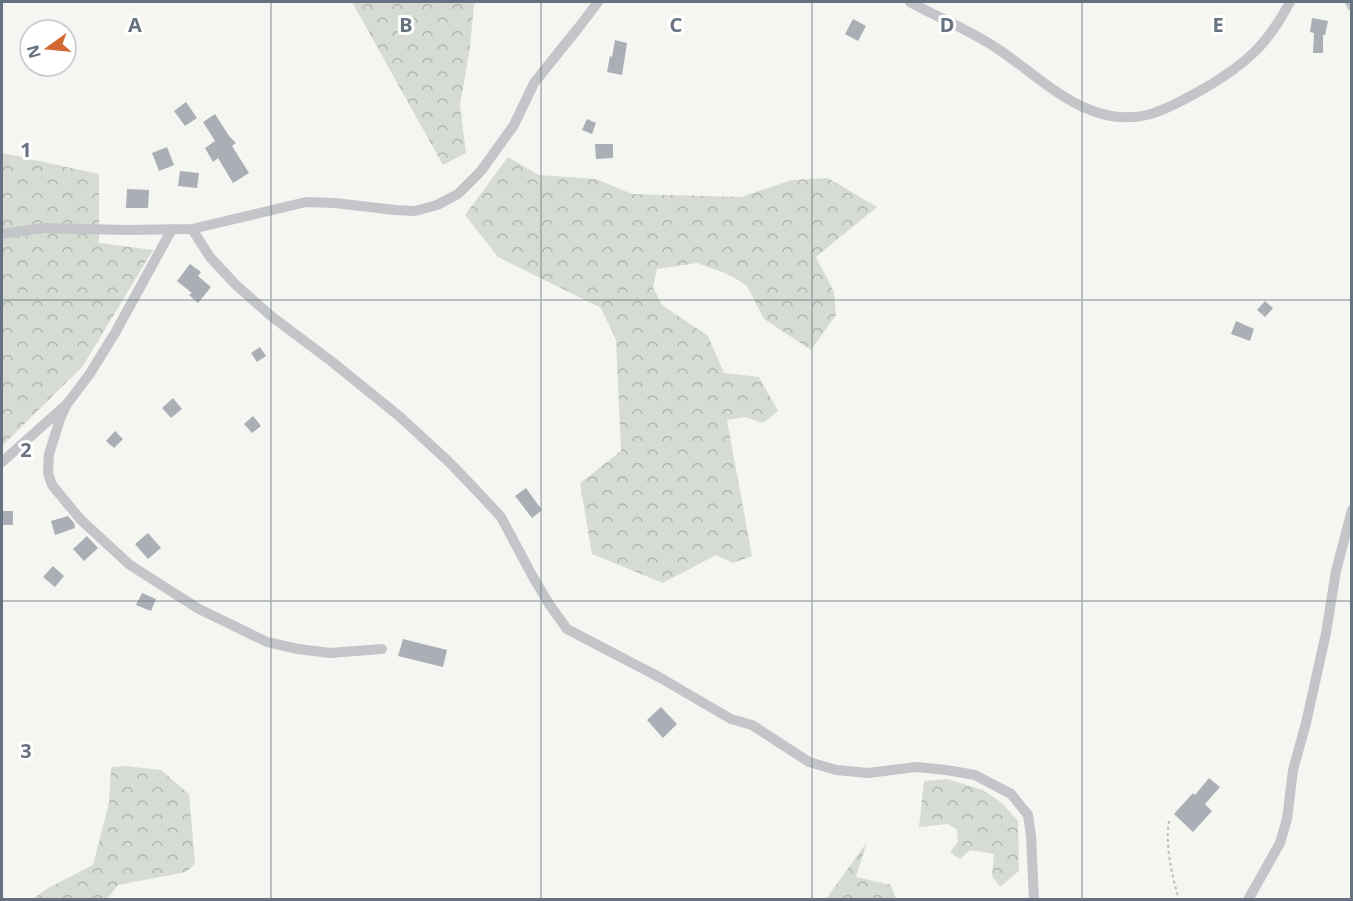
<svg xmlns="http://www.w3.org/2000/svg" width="1353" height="901" font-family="'Noto Sans',sans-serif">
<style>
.forest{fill:url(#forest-crowns)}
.building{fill:#aaafb5}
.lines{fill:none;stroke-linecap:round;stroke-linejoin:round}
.path{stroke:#babcbe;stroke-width:2;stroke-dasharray:3 3;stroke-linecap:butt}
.minor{stroke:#c3c5c9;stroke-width:10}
.grid{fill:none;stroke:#677280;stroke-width:1.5;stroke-opacity:0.55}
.grid-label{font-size:20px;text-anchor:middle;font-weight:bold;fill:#677280;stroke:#fff;stroke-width:6;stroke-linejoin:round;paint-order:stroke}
</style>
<defs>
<pattern id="forest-crowns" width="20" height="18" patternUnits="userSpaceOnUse" patternTransform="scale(1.5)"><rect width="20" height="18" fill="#d6dcd3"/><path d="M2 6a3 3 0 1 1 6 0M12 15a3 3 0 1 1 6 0" fill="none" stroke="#b1b7b0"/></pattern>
</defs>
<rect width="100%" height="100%" fill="#f5f5f2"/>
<g class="forest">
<path d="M352,2H476L474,5L470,47L460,105L466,153L443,165Z"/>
<path d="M2,153L99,174V243L153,250L83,366L2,446Z"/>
<path d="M508,157L539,175L596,179L632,194L741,197L792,180L828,178L877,207L816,257L834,292L836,315L811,350L764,319L747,286L730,275L697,263L657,269L653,287L662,305L708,336L724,373L759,377L778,411L763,423L745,417L727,420L752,556L733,563L716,555L663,583L592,554L580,483L621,451L616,340L601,308L498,257L465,215Z"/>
<path d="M125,766L161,770L189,794L195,864L186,872L118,885L107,899H33L48,888L93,865L109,803L111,767Z"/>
<path d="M947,779L983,790L1002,803L1018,821L1019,871L1000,887L992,876L994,854L970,850L960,859L950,852L958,842L957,829L947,824L919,827L924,781Z"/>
<path d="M867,842L856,877L891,885L896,899H826Z"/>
</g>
<g class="building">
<path d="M1312,18L1328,21L1325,35H1323V53H1313L1314,33L1310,32Z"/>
<path d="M853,19L866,26L858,41L845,34Z"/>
<path d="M615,40L627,43L622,75L607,72L610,56L612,57Z"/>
<path d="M186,102L197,118L185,126L174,111Z"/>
<path d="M215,114L229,136L236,143L232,146L249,173L233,183L218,158L213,162L205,148L215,141L203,122Z"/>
<path d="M587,119L596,123L592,134L582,130Z"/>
<path d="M595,144H613V158L596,159Z"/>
<path d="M167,147L174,165L159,171L152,153Z"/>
<path d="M180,171L199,173L197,188L178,186Z"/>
<path d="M127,189L149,190L148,208H126Z"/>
<path d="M190,264L201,272L198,276L211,287L198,303L189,295L192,293L177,281Z"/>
<path d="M1265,301L1273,308L1265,317L1257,310Z"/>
<path d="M1236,321L1254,329L1250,341L1231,334Z"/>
<path d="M260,347L266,356L257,362L251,353Z"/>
<path d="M173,398L182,409L171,418L162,408Z"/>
<path d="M253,416L261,426L252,433L244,424Z"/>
<path d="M115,431L123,439L114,448L106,441Z"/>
<path d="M526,488L542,510L532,518L515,496Z"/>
<rect x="2" y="511" width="11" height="14"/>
<path d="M68,516L74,523L75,528L55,535L51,521Z"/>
<path d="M148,533L161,548L148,559L135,544Z"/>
<path d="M87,536L98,548L84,561L73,549Z"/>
<path d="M53,566L64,576L55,587L43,577Z"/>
<path d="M142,593L156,599L151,611L136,605Z"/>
<path d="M403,639L447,650L443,667L398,656Z"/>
<path d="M661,707L677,724L663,738L647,720Z"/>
<path d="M1209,778L1220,787L1205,804L1212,811L1193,832L1174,814L1193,793L1195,795Z"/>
</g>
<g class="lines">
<path class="path" d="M1169,821C1165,847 1172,875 1179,900"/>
<g class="minor">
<path d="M910,2C939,18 970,30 998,49C1043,79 1088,129 1147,115C1165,111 1189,97 1205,88C1246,64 1268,44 1290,2"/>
<path d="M1350,2L1352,6"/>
<path d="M192,229L210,257L236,285L271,316L331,361L399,416L449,462L475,489L501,517L533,577L549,604L567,629L659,677L731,719L752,725L809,762L836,770L868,773L916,767L946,770L975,775L1011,794L1028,815L1031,836L1034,900"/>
<path d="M2,234L43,228L127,230L192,229L306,202L335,203L395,210L415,211L437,205L458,194L481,171L514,125L534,83L579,27L598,2"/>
<path d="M67,404L60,419L49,454L48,473L52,485L81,520L130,565L199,609L267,642L298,649L330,653L382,649"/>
<path d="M2,462L67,404L89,375L115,333L172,229"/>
<path d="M1248,900L1280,843L1287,819L1293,770L1306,723L1326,633L1336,571L1352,510"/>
</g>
</g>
<path class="grid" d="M271,2V900M541,2V900M812,2V900M1082,2V900M2,300H1352M2,601H1352"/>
<g class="grid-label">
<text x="135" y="32">A</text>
<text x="406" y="32">B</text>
<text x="676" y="32">C</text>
<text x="947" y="32">D</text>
<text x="1218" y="32">E</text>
<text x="26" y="157">1</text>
<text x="26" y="457">2</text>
<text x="26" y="758">3</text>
</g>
<rect width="1353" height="901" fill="none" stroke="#677280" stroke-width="6"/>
<g transform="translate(48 48) rotate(255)"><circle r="28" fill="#ffffff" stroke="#c2c7cc" stroke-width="1.5"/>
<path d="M0-4.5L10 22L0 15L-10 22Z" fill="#d46a33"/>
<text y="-9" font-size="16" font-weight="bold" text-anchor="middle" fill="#677280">N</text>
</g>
</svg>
